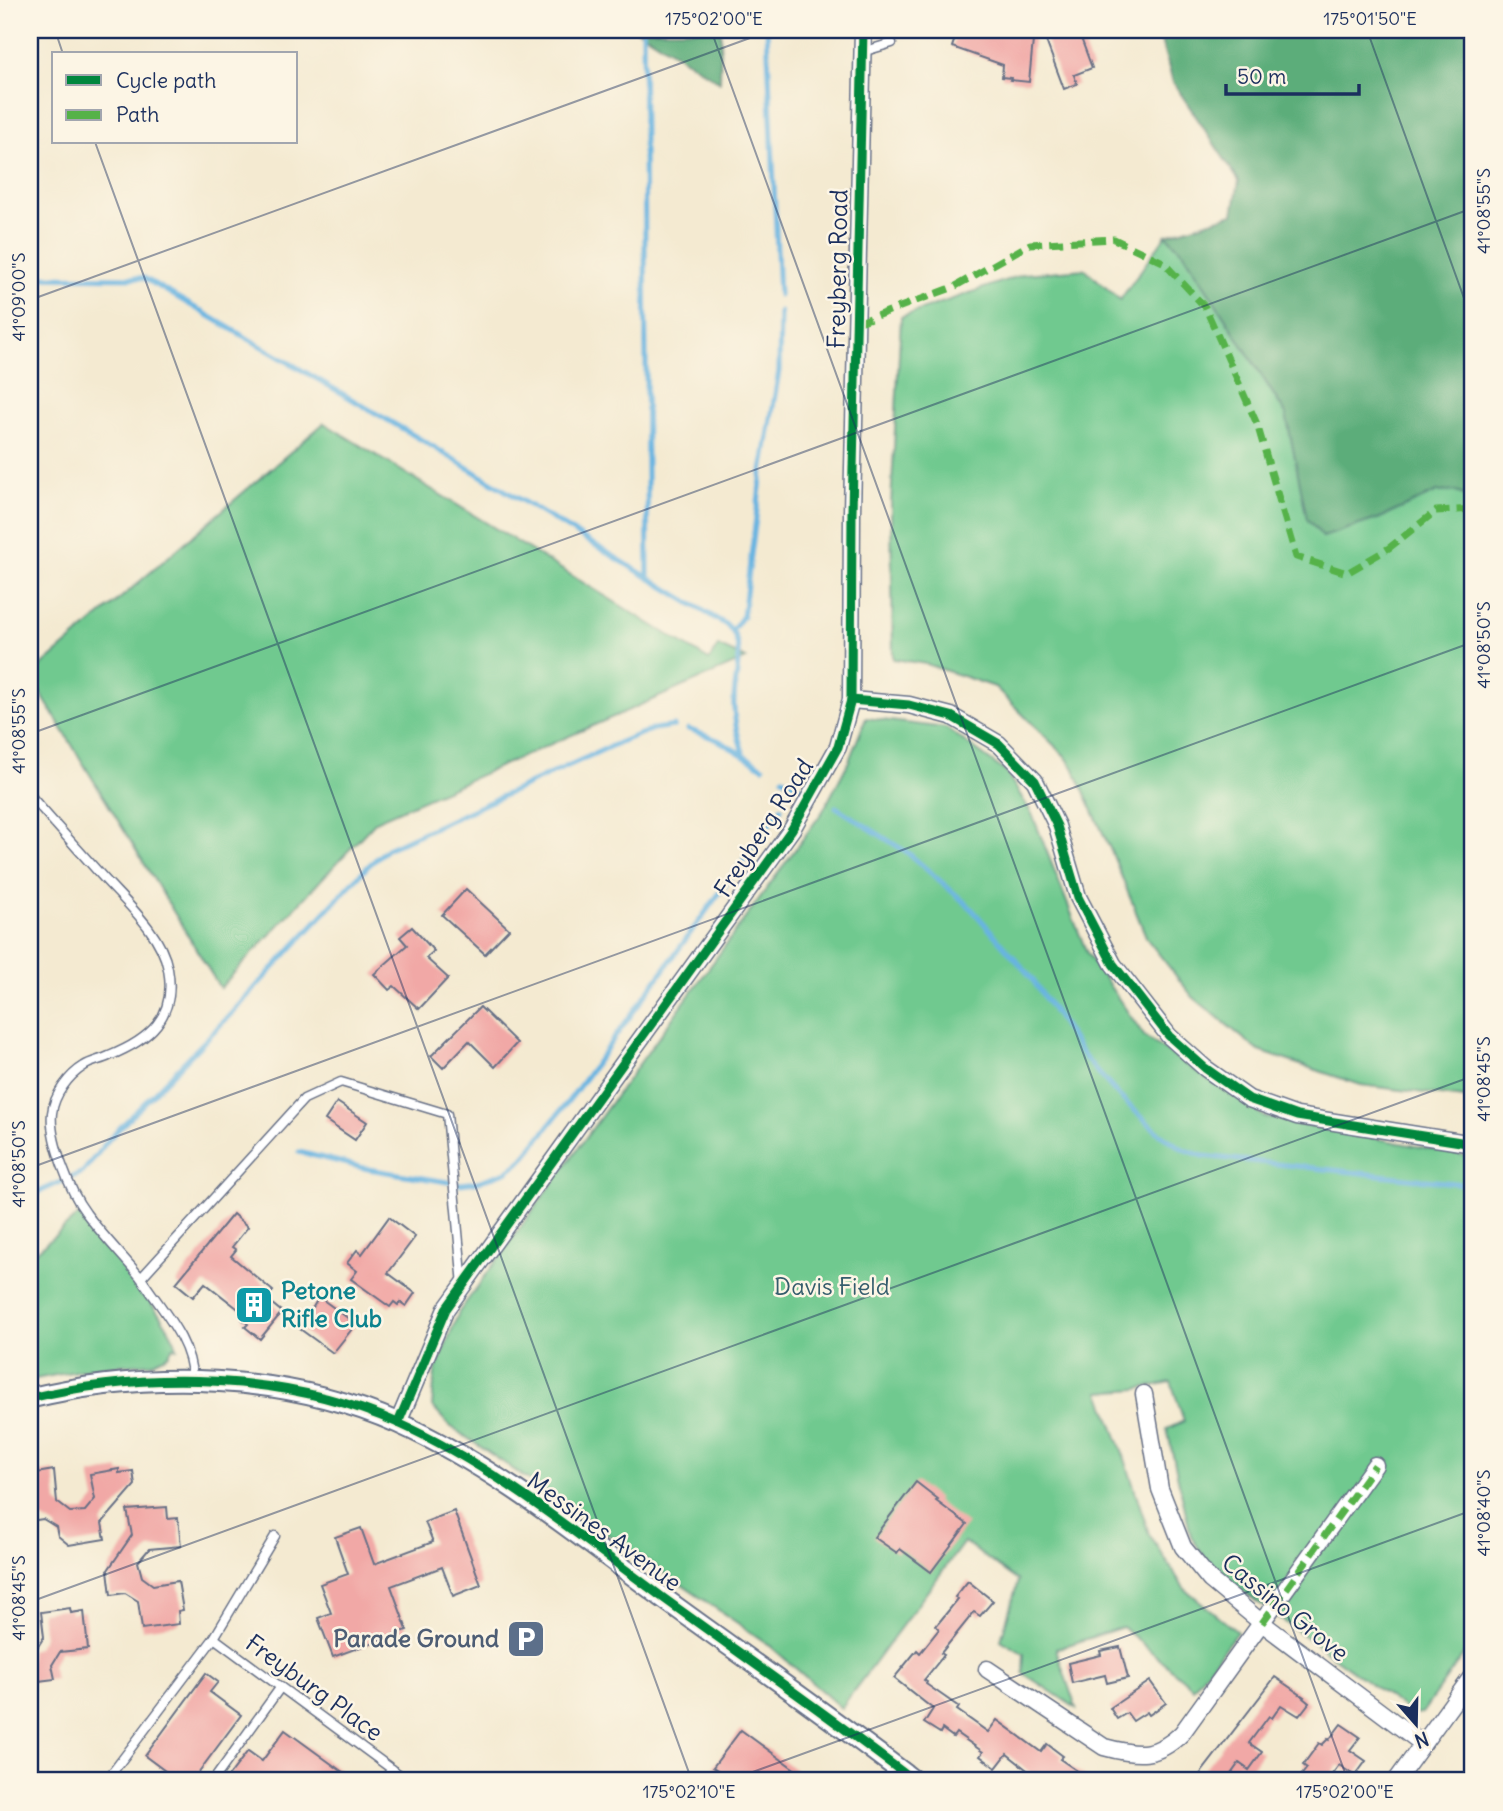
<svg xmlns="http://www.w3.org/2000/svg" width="1503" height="1811" font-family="Delius,sans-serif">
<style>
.green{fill:#70c98f;stroke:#467c76;stroke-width:2}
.forest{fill:#5cad7a;stroke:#3c6e6c;stroke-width:2}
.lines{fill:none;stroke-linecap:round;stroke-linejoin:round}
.stream{stroke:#68b4e1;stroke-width:5}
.building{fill:#f1a8a6}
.service-casing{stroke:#677086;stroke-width:11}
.minor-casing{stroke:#677086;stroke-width:19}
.tertiary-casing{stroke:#677086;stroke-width:23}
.service{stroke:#fff;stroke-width:8}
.minor{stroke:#fff;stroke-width:16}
.tertiary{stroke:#fff;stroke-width:19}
.quiet{stroke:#55b248;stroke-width:7;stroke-dasharray:14 7;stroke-linecap:butt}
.cycleway-casing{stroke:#fcf5e5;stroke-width:13}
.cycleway{stroke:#00873e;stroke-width:9}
.ticks{fill:none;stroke:#1b2f5e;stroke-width:2;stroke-opacity:0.45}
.labels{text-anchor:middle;stroke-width:5;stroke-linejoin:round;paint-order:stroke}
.street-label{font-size:24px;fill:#1b2f5e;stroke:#fcf5e5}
.park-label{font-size:24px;fill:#355d6d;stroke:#fcf5e5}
.culture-label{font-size:24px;font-weight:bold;fill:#0d838f;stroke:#fcf5e5;text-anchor:start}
.service-label{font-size:24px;font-weight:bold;fill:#4e5e75;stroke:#fcf5e5;text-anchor:end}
.neatline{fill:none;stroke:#1b2f5e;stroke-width:2.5}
.ticks-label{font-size:18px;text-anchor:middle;fill:#1b2f5e}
</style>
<rect width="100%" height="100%" fill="#fcf5e5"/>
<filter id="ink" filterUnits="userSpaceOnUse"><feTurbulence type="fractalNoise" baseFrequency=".0143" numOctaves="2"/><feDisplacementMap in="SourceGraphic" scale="14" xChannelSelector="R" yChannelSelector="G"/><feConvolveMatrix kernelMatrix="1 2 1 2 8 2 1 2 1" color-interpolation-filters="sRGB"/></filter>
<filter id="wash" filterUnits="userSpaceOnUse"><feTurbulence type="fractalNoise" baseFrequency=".00686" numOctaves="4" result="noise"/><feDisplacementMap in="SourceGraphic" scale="28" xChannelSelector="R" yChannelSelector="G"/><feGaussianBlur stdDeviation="1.57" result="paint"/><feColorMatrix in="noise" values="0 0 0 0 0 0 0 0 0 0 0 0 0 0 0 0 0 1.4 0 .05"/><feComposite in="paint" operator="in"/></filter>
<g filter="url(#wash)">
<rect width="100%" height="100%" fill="#f4ead1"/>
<g class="green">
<path d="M1166,235L1184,253L1286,414L1322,536L1380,518L1437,492L1453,491L1473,498V1099L1361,1085L1259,1051L1193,997L1147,939L1112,853L1073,767L1065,756L995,687L926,664L893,659L891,504L901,317L1024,274L1085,269L1120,300Z"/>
<path d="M324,423L709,660L718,646L746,659L377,820L220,988L30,676Z"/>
<path d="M866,718L946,728L1006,772L1032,814L1087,953L1145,1037L1265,1117L1473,1157V1641L1422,1713L1412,1714L1212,1569L1191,1536L1167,1429L1184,1421L1171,1382L1137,1389L1100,1392L1124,1456L1149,1534L1184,1588L1237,1632L1193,1688L1123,1627L1056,1649L1076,1708L1023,1673L1024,1654L1001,1640L1018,1581L964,1542L841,1708L768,1644L450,1426L432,1407L435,1372L459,1312L823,811L848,763Z"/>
<path d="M79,1215C99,1240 173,1322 177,1348L173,1347L168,1355L152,1363L97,1367L30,1380V1257Z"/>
</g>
<g class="forest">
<path d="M638,30H721L720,82Z"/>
<path d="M1158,30H1473V498L1453,491L1437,492L1380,518L1323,537L1307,519L1286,414L1184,253L1166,235L1233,214L1239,181L1173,82Z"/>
</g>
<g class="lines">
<g class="stream">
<path d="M643,30L648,578"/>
<path d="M767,30L779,295"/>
<path d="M30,277L144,278L427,443L728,626C747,645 734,678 734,701C733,720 738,738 744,755"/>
<path d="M732,631L743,616L762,472L779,371L780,311"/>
<path d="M688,729L718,740L763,767"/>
<path d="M783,778L803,789"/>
<path d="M836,807L908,853L970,907L1030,976L1085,1058L1119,1096L1159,1133L1183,1149L1203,1156L1473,1185"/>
<path d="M299,1152L368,1169L460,1184L477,1182L506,1172L522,1160L573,1095L781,808"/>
<path d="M30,1196L83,1172L109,1139L228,1017L367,867L387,849L620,742L653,729L674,726"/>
</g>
</g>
<g id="blocks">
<g class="building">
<path d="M958,30H1034L1029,82L1010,80L1011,78L1002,77L1003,65L952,47Z"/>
<path d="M1042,30H1078L1092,68L1074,75L1077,84L1064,89Z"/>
<path d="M466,889L509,929L485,954L442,915Z"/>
<path d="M412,927L434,951L426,958L448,978L419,1009L394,986L389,990L374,974L407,945L400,937Z"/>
<path d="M480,1007L517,1043L495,1067L469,1041L443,1068L431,1056Z"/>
<path d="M337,1102L367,1122L355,1140L325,1120Z"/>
<path d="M233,1214L248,1227L232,1247L236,1250L231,1256L273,1291L266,1299L282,1312L260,1339L245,1327L248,1324L242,1319L246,1315L205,1283L193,1297L176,1283Z"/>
<path d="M389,1217L415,1237L388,1273L415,1293L406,1306L400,1302L398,1305L394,1302L390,1307L351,1279L357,1271L347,1263L357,1250L362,1254Z"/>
<path d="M319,1297L356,1324L333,1353L300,1329Z"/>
<path d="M119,1469V1473L133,1471L135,1485L102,1523L105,1539L69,1545L58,1536L56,1527L43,1519L30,1521V1474L54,1470L57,1502L70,1512L85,1511L95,1499L90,1474Z"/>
<path d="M916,1482L938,1499L936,1501L967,1524L931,1572L900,1549L897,1553L874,1537Z"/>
<path d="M167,1507L168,1519L178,1518L181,1546L149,1549L138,1562L142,1577L153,1585L178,1581L183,1610L178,1611L179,1624L142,1629L138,1601L125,1593L111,1595L108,1570L132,1535L127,1510Z"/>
<path d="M454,1511L481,1585L453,1596L442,1567L391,1586L407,1630L333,1657L318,1618L331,1613L320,1584L348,1574L335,1537L361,1528L374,1564L433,1542L425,1522Z"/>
<path d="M968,1581L993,1601L980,1616L974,1612L941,1653L944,1655L924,1680L927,1682L926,1684L959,1707L957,1710L988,1732L997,1720L1041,1752L1047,1744L1063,1756L1060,1759L1092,1781H1041L1007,1754L996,1768L980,1756L983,1752L956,1733L953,1737L942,1729L940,1733L924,1723L933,1709L894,1678L917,1650L920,1653L939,1629L936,1626L958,1599L955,1597Z"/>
<path d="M70,1608L71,1613L84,1611L88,1649L60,1652L52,1665L55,1679L30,1682V1650L37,1648L44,1637L41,1612Z"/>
<path d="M1120,1647L1128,1678L1107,1683L1105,1675L1072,1683L1068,1663L1101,1655L1100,1651Z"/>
<path d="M206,1673L218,1682L210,1692L241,1715L192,1781H163L169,1774L145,1756Z"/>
<path d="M1275,1677L1304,1697L1303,1698L1309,1703L1299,1716L1281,1705L1272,1718L1269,1716L1249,1743L1262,1752L1249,1770L1239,1763L1226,1781H1195Z"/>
<path d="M1150,1681L1166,1703L1149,1715L1147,1712L1133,1721L1127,1713L1117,1719L1110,1708Z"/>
<path d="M1341,1724L1360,1737L1350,1750L1366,1761L1355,1776L1339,1765L1327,1781H1297L1307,1768L1303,1765L1319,1743L1322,1745L1328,1739L1329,1740Z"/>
<path d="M285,1730L355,1781H225L248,1751L262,1761Z"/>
<path d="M741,1730L797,1771L789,1781H733L713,1767Z"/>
</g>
</g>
</g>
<g filter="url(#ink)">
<use href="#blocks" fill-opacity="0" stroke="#677086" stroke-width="2"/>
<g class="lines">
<defs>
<g id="service">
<path d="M862,52L892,43"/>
<path d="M30,795C53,822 77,848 101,875C125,902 161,932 168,969C177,1017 149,1040 109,1056C101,1060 91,1061 84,1066C69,1075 54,1095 52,1113C49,1139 70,1192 86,1213C102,1235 123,1256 141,1278"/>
<path d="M192,1380C193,1342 161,1309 141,1278L304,1099L341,1082L447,1114L463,1285"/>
<path d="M214,1638L408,1781"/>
<path d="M106,1781L214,1638L275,1536"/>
<path d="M213,1781L280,1688"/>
<path d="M383,1781L392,1769"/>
</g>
<g id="minor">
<path d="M851,700L909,705L951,716L999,744L1035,781L1057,826L1078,897L1113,964L1169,1036L1205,1068L1249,1099L1297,1116L1473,1144"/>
<path d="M1144,1394L1160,1489L1183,1547L1210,1580L1262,1623L1423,1744"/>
<path d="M398,1423L446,1309L792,829L838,747L851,700L852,512L863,30"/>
<path d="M987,1669L1104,1747C1137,1756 1157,1758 1182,1733L1375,1465"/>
<path d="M1396,1781L1473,1675"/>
</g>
<path id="tertiary" d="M30,1398C148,1370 285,1373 398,1423C494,1466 578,1535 662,1597C746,1658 832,1718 914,1781"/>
</defs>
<use href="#service" class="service-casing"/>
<use href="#minor" class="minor-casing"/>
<use href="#tertiary" class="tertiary-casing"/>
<use href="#service" class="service"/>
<use href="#minor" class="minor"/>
<use href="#tertiary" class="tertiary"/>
<g class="quiet">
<path d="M857,323L954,287L1030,244L1114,239L1163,262L1205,307L1257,424L1296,557L1347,573L1389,548L1436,511L1473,509"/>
<path d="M1262,1623L1375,1465"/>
</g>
<defs>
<g id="cycleway">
<path d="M851,700L909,705L951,716L999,744L1035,781L1057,826L1078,897L1113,964L1169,1036L1205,1068L1249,1099L1297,1116L1473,1144"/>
<path d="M30,1398C148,1370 285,1373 398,1423C494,1466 578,1535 662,1597C746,1658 832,1718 914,1781"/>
<path d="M398,1423L446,1309L792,829L838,747L851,700L852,512L863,30"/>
</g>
</defs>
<use href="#cycleway" class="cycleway-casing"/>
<use href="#cycleway" class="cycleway"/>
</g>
</g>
<path class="ticks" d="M55,30L63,54M711,30L1348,1781M1367,30L1473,323M95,142L692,1781M30,300L772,30M30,734L1473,208M30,1168L1473,642M30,1602L1473,1076M30,1764L36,1781M728,1781L1473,1510"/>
<defs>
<symbol id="building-square" viewBox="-11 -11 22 22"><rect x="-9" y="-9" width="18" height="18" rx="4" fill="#0f9aa8" stroke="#fcf5e5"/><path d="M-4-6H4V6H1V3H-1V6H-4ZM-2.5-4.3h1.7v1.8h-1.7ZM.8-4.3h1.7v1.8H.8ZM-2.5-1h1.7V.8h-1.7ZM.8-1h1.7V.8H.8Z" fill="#fff"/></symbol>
<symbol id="parking-square" viewBox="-11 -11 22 22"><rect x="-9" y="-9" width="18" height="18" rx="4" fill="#5c6f8a" stroke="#fcf5e5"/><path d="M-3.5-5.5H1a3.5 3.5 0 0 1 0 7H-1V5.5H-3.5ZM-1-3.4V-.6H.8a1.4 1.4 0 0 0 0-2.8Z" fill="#fff"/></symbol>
</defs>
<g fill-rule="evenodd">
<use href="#building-square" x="232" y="1283" width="44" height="44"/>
<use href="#parking-square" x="504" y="1617" width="44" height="44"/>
</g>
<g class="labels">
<g class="street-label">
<text transform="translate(838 269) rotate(-89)" y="8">Freyberg Road</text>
<text transform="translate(764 828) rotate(-57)" y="8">Freyberg Road</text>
<text transform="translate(604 1532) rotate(36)" y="8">Messines Avenue</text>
<text transform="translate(1285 1608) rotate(39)" y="8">Cassino Grove</text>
<text transform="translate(314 1688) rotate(36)" y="8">Freyburg Place</text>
</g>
<g class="park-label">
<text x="832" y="1295">Davis Field</text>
</g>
<g class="culture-label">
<text x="281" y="1299">Petone<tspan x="281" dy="28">Rifle Club</tspan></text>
</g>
<g class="service-label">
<text x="499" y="1647">Parade Ground</text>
</g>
</g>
<rect width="1503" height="1811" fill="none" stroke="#fcf5e5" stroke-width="77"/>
<rect x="52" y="52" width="245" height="91" fill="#fcf5e5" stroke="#a2a6af" stroke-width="2"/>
<rect x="66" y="75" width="35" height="10" fill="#00873e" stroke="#a2a6af" stroke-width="2"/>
<text x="116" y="88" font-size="21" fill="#1b2f5e">Cycle path</text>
<rect x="66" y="110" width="35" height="10" fill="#55b248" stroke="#a2a6af" stroke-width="2"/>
<text x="116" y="122" font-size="21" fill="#1b2f5e">Path</text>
<g transform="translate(1416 1724) rotate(160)" stroke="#fcf5e5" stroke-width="5" paint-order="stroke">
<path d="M0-5L12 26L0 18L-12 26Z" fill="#1b2f5e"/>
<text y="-10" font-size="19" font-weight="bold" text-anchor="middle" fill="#1b2f5e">N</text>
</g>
<path d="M1226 84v10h133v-10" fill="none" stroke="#1b2f5e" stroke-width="3.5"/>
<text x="1237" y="84" font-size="21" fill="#1b2f5e" stroke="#fcf5e5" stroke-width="5" paint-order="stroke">50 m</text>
<rect x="38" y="38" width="1426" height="1734" class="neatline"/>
<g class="ticks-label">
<text x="714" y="25">175°02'00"E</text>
<text x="1370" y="25">175°01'50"E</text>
<text transform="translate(1484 211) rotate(-90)" y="6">41°08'55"S</text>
<text transform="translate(19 297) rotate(-90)" y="6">41°09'00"S</text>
<text transform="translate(1484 645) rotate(-90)" y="6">41°08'50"S</text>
<text transform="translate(19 731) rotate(-90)" y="6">41°08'55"S</text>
<text transform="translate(1484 1079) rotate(-90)" y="6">41°08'45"S</text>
<text transform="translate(19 1164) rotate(-90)" y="6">41°08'50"S</text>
<text transform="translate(1484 1513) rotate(-90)" y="6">41°08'40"S</text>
<text transform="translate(19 1598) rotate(-90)" y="6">41°08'45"S</text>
<text x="689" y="1798">175°02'10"E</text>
<text x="1345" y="1798">175°02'00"E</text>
</g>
</svg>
